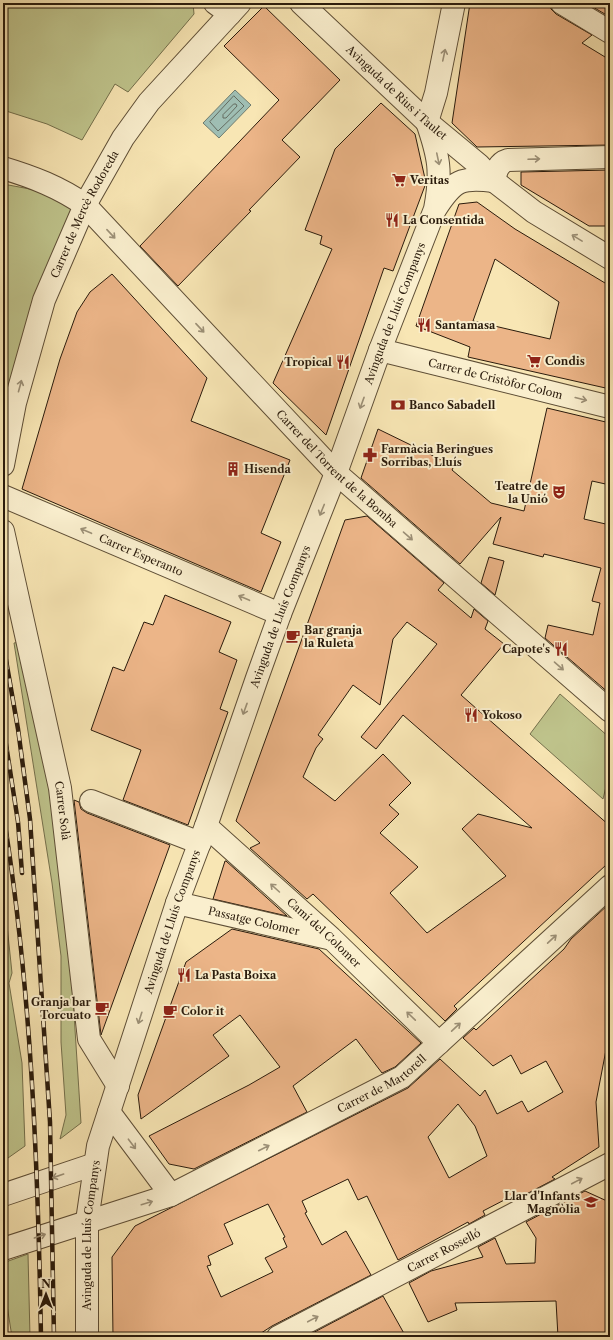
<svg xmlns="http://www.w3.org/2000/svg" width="613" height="1340" font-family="'Libre Caslon Text',serif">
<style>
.green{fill:#bfc48c;stroke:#74704c}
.water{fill:#9fbeb3;stroke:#707d70}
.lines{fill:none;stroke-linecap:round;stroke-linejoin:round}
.shore{stroke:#646c60;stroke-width:1}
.building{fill:#ecb588;stroke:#2a1b0c;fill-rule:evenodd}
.minor-casing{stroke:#5e4e36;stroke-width:24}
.minor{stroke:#faefce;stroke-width:22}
.rail-casing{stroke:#2a1b0c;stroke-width:4.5}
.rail{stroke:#faefce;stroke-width:3;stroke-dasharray:9;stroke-linecap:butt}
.oneway{stroke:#9c9077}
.labels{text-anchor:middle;stroke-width:4;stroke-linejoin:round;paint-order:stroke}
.street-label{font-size:11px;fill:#2a1b0c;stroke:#faefce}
.poi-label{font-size:11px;font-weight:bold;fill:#2a1b0c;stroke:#faefce;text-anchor:start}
</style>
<rect width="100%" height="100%" fill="#f8e6b4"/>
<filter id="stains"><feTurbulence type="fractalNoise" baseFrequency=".005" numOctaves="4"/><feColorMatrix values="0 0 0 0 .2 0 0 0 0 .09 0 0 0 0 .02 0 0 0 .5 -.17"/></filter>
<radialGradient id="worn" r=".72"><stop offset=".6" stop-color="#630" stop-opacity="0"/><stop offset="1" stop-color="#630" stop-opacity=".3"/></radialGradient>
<g class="green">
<path d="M3,3H193L194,14L128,92L115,84L82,140L47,124L3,110Z"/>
<path d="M3,184L30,189L85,205L3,465Z"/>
<path d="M20,642L61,849L73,998L81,1123L60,1139L66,1115L61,1042V956L52,883L14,643Z"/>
<path d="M560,694L610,738V770L603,799L530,734Z"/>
<path d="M3,887L12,973L9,983L22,1063L25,1146L8,1158L3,1157Z"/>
<path d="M28,1254L30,1337H12L3,1280V1263Z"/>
</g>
<path class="water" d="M235,90L251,105L219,138L203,123Z"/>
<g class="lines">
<g class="shore">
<path d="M234,96L244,106L218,131L210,122Z"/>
<path d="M234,104H236L237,106L226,118H223V115Z"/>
</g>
</g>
<g class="building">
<path d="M470,3H550L551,9L556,14L592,35L582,43L610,60V145L477,147L452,123Z"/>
<path d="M586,3H610V17Z"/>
<path d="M264,6L340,80L282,140L300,157L249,210L251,211L178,286L140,246L279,100L224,46Z"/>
<path d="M381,103L415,134L426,183L393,271L384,268L326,435L273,383L332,249L320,244L322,236L305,230L335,149Z"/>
<path d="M610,170V226H589L521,185V172Z"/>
<path d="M477,202L515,229L610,286V389L468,357L470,347L416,326L459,204ZM495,259L559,302L550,339L473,321Z"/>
<path d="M112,274L207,378L191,421L290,460L261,533L281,542L261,592L22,489L60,359L77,312L90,292Z"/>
<path d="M547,408L610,423V485L592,481L584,519L610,525V694L545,638L548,625L593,635L600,603L592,601L601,568L544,554L543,557L493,544L501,517L460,564L361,478L378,429L454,466L452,470L491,503L524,511Z"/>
<path d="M367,516L444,583L438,590L471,618L474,609L488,621L485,629L504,644L461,695L610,826V842L606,865L454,1006L457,1009L445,1021L313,894L307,899L250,848L260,843L236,821L345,520ZM407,622L437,644L361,737L376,749L403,715L532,828L478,814L462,829L506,876L427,933L390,893L418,867L380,833L399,814L389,805L411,783L383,754L335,801L303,777L316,748L323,739L318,735L353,685L380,705L393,639Z"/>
<path d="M489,557L504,561L495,595L481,583Z"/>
<path d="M165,595L231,622L219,652L237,660L220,709L228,712L188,825L123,800L141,750L91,730L113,667L124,671L144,622L153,625Z"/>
<path d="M74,800L79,802L81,809L87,813L170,845L101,1035Z"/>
<path d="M225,861H226L287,916L213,899Z"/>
<path d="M610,903V1029L596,1102L599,1147L552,1177L555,1179L513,1201L510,1197L483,1211L485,1215L469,1224L468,1222L398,1260L367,1196L358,1200L348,1179L302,1201L307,1212L305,1213L322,1245L346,1231L371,1275L272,1326L255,1337H113L112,1257L135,1226L408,1088L440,1059L480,1096L485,1090L497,1114L522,1101L528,1112L563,1092L546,1061L521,1074L511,1055L493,1066L463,1038L474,1028L476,1030L564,949L571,939ZM458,1104L475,1126L487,1156L449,1178L428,1137ZM268,1204L285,1237L283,1238L287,1247L265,1258L273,1272L221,1297L207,1266L211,1265L208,1256L233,1244L224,1224Z"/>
<path d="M232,929L319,949L421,1043L395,1067L382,1073L356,1039L293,1086L307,1112L194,1169L169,1164L149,1136L249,1085L280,1067L240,1015L213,1035L229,1056L141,1119L138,1095L186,962Z"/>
<path d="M585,1191L607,1201L610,1241L609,1335L603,1334L602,1337H558L556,1301L455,1303L457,1310L428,1322L409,1283L431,1271L483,1257L478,1247L495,1238L506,1264L535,1263L536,1238L526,1222Z"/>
<path d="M383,1296L406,1337H305Z"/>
</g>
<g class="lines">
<defs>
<g id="minor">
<path d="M215,3L230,14"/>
<path id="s1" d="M301,3L427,122L479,165L494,181L534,212L610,258"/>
<path d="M562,3L610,32"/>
<path d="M427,122L436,93L454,3"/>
<path id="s2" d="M3,168C33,177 59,187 85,205L336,473L610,711"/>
<path d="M494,181C496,171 498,163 508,160L610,157"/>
<path d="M436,208C454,180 461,177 494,181"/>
<path id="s3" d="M380,350L610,407"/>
<path id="s4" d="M3,465L15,403L44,300L85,205L123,138L149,102L240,3"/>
<path id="s5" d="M3,496L280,614"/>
<path id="s6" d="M3,531L60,788L89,1039L118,1086"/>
<path d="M91,801L200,843"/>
<path id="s7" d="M206,826L331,938L439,1043"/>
<path id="s8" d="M177,903L328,938"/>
<path d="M109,1112L171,1195"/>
<path d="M3,1195L95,1164"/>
<path id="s9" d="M3,1249L171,1195L402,1077L610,886"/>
<path id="s10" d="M87,1337V1221L98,1146L177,903L206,826L257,678L280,614L336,473L380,350L435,209C442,172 439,157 427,122"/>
<path id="s11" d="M278,1337L610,1164"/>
</g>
</defs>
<use href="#minor" class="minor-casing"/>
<use href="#minor" class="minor"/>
<defs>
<g id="rail">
<path d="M3,643L18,729L30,819L50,1122L54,1337"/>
<path d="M3,725L18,822L22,873"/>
<path d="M3,812C31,985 38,1162 41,1337"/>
</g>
</defs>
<use href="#rail" class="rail-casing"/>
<use href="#rail" class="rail"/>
</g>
<defs><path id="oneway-shaft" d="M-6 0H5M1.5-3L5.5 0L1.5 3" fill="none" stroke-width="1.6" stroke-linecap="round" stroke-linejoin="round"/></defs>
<g class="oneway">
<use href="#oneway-shaft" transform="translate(444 55) rotate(-78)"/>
<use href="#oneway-shaft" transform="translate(438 159) rotate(78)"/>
<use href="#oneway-shaft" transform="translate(534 159) rotate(-2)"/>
<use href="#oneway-shaft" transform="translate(111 234) rotate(47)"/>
<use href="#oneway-shaft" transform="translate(577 238) rotate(-149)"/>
<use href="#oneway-shaft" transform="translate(200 328) rotate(47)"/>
<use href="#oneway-shaft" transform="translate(20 386) rotate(-75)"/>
<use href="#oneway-shaft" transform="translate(581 399) rotate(14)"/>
<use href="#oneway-shaft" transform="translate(362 403) rotate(110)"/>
<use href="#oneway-shaft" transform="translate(322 510) rotate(112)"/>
<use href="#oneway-shaft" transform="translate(86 531) rotate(-157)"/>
<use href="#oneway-shaft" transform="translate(408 536) rotate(41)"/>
<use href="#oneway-shaft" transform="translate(244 598) rotate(-157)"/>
<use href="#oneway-shaft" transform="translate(559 666) rotate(41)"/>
<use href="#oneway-shaft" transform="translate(245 709) rotate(110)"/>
<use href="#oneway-shaft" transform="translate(275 888) rotate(-138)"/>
<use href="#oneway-shaft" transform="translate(552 939) rotate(-43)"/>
<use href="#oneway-shaft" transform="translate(411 1016) rotate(-136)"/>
<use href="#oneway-shaft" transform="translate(140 1018) rotate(108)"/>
<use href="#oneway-shaft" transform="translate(456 1027) rotate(-43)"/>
<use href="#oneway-shaft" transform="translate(132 1144) rotate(53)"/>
<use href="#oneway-shaft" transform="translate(264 1148) rotate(-27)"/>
<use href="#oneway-shaft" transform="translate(58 1176) rotate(161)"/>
<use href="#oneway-shaft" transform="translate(577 1181) rotate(-28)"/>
<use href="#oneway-shaft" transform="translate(147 1203) rotate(-17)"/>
<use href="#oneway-shaft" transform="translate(40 1236) rotate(-19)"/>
<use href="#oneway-shaft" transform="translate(313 1319) rotate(-28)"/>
</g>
<defs>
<symbol id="supermarket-bare" viewBox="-9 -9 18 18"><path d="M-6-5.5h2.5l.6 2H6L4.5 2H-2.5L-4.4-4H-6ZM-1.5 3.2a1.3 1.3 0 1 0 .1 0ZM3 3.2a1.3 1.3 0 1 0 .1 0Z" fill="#8f2418" stroke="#faefce" stroke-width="2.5" paint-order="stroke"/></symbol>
<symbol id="restaurant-bare" viewBox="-9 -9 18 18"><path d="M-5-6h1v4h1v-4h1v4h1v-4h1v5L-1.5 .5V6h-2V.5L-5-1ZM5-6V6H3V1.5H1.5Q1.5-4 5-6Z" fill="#8f2418" stroke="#faefce" stroke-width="2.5" paint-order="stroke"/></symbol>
<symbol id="bank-bare" viewBox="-9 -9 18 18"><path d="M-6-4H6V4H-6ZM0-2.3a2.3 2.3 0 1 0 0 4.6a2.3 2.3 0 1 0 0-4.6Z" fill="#8f2418" stroke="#faefce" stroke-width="2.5" paint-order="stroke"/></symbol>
<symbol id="pharmacy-bare" viewBox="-9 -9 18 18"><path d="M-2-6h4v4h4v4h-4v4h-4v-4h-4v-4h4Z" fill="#8f2418" stroke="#faefce" stroke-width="2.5" paint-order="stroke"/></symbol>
<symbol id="building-bare" viewBox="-9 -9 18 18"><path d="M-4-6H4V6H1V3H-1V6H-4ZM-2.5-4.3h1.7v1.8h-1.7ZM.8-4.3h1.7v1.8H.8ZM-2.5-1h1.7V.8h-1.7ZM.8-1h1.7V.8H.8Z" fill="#8f2418" stroke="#faefce" stroke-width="2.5" paint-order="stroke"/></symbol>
<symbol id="theatre-bare" viewBox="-9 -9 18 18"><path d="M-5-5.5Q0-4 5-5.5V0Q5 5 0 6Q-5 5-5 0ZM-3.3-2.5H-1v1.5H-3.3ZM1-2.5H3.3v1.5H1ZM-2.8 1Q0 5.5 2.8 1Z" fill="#8f2418" stroke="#faefce" stroke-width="2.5" paint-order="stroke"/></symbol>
<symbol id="cafe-bare" viewBox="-9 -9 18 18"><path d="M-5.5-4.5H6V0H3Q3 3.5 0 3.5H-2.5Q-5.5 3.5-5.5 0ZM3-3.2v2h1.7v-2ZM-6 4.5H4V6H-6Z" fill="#8f2418" stroke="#faefce" stroke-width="2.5" paint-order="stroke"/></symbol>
<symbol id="school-bare" viewBox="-9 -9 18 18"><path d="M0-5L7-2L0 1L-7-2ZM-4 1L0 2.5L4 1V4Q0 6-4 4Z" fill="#8f2418" stroke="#faefce" stroke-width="2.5" paint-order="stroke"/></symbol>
</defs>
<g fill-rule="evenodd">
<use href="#supermarket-bare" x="389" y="170" width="20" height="20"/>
<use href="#restaurant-bare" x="382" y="210" width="20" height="20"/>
<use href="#restaurant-bare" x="414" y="315" width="20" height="20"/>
<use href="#supermarket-bare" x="524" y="351" width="20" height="20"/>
<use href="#restaurant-bare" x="333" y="352" width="20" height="20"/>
<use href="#bank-bare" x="388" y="395" width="20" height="20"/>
<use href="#pharmacy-bare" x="360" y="445" width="20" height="20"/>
<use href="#building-bare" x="223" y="459" width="20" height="20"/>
<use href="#theatre-bare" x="549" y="482" width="20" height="20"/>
<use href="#cafe-bare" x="283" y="626" width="20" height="20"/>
<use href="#restaurant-bare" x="551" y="639" width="20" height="20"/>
<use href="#restaurant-bare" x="461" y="705" width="20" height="20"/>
<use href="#restaurant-bare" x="174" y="965" width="20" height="20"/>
<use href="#cafe-bare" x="92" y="998" width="20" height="20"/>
<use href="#cafe-bare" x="160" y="1001" width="20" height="20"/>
<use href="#school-bare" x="581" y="1192" width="20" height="20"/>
</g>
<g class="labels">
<g class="street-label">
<text dy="4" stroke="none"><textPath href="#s1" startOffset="131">Avinguda de Rius i Taulet</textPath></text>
<text dy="4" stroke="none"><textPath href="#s4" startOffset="265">Carrer de Mercè Rodoreda</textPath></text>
<text dy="4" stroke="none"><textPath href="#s10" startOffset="1076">Avinguda de Lluís Companys</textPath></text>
<text dy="4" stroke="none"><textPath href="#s3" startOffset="119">Carrer de Cristòfor Colom</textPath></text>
<text dy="4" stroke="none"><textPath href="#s2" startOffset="455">Carrer del Torrent de la Bomba</textPath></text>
<text dy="4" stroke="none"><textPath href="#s5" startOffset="150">Carrer Esperanto</textPath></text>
<text dy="4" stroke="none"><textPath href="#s10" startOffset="752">Avinguda de Lluís Companys</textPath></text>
<text dy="4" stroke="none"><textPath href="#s6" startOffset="286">Carrer Solà</textPath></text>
<text dy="4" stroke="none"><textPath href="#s10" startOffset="428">Avinguda de Lluís Companys</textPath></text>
<text dy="4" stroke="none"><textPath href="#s8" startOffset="79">Passatge Colomer</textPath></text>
<text dy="4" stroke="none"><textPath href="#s7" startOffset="159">Camí del Colomer</textPath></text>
<text dy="4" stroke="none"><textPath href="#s9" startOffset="415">Carrer de Martorell</textPath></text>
<text dy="4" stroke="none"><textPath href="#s10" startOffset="102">Avinguda de Lluís Companys</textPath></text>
<text dy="4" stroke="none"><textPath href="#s11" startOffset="187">Carrer Rosselló</textPath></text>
</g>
<g class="poi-label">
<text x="410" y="184">Veritas</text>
<text x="403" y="224">La Consentida</text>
<text x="435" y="329">Santamasa</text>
<text x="545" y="365">Condis</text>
<text x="332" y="366" text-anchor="end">Tropical</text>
<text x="409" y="409">Banco Sabadell</text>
<text x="381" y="453">Farmàcia Beringues<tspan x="381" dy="13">Sorribas, Lluís</tspan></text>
<text x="244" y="473">Hisenda</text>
<text x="548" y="490" text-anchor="end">Teatre de<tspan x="548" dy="13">la Unió</tspan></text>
<text x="304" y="634">Bar granja<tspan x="304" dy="13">la Ruleta</tspan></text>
<text x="550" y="653" text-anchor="end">Capote's</text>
<text x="482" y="719">Yokoso</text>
<text x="195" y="979">La Pasta Boixa</text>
<text x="91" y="1006" text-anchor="end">Granja bar<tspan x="91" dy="13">Torcuato</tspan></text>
<text x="181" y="1015">Color it</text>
<text x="580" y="1200" text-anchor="end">Llar d'Infants<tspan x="580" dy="13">Magnòlia</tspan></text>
</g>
</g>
<rect width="613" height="1340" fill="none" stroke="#f8e6b4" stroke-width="16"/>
<rect x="4" y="4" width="605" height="1332" fill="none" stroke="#2a1b0c" stroke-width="2"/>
<rect x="8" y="8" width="597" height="1324" fill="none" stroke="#2a1b0c"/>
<g transform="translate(46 1294)" stroke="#faefce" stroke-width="3" paint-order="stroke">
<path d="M0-3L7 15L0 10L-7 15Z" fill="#2a1b0c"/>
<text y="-6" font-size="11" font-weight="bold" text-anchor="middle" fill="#2a1b0c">N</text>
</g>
<rect width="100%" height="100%" filter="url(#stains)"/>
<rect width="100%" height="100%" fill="url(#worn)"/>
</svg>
